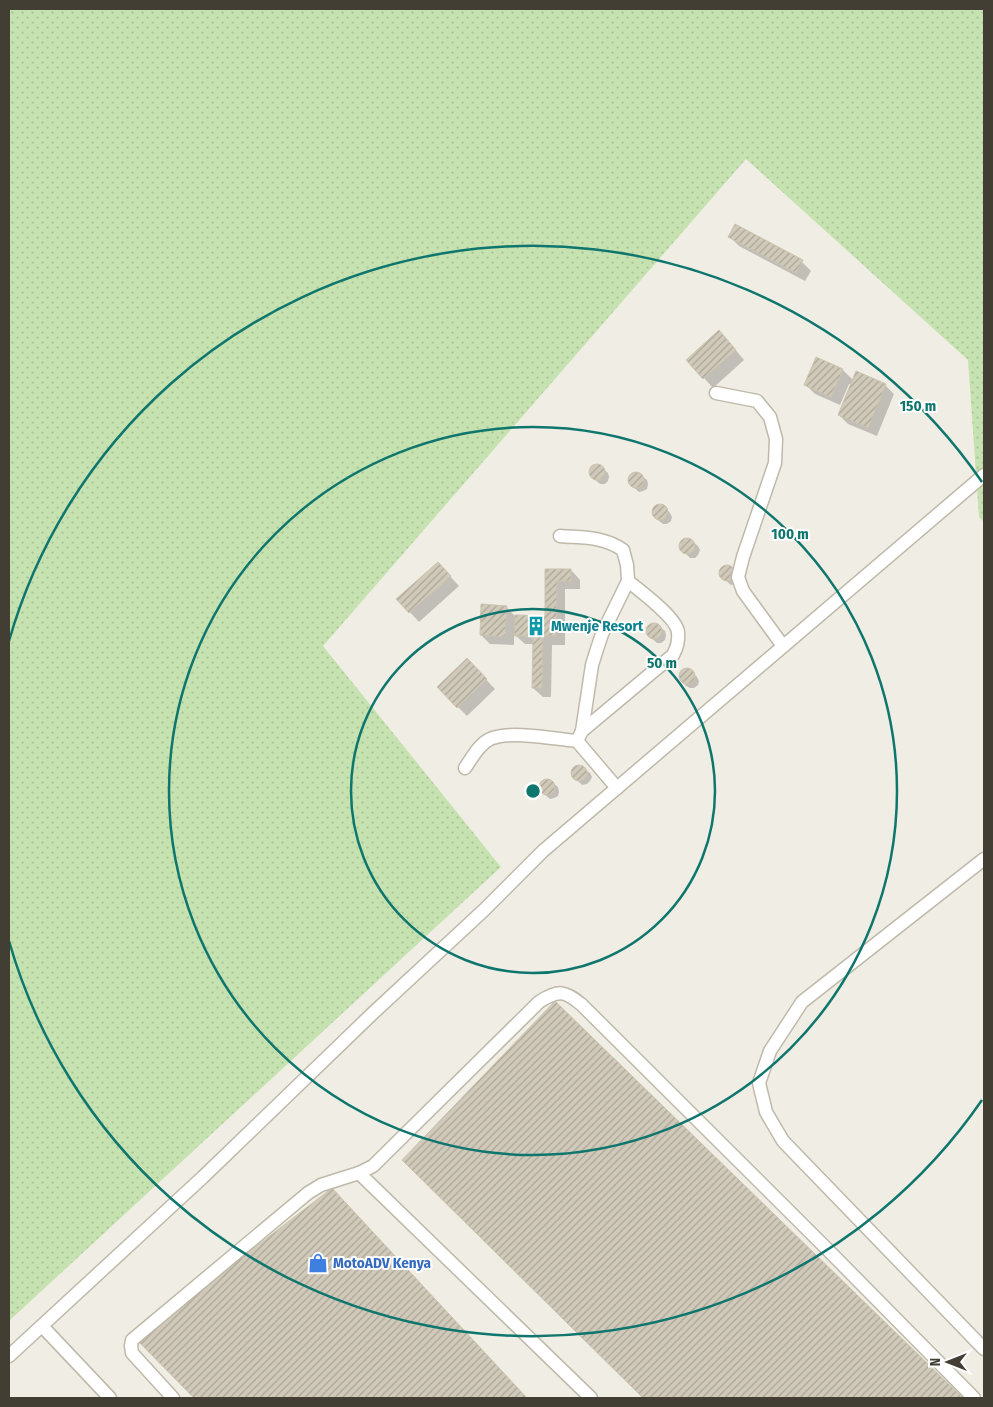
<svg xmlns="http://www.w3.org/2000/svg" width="993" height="1407" font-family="'Fira Sans Condensed',sans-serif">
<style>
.grass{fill:url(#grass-dots)}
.shadow{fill:#0003}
.building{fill:url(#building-hatch);stroke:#cbc3ae}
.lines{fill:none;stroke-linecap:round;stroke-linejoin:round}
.lane-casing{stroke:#beb9aa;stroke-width:15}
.lane{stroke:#fff;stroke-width:12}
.ring{fill:none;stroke:#0f766e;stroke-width:2.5}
.labels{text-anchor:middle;stroke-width:4;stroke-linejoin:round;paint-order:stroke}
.culture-label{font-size:15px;font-weight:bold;fill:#0d838f;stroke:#fff;text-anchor:start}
.shop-label{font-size:15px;font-weight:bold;fill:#366cbe;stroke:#fff;text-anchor:start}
.centre{fill:#0f766e;stroke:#fff;stroke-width:2.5}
.ring-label{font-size:15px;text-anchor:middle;font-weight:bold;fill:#0f766e;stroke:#fff;stroke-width:4;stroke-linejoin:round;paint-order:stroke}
</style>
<defs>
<pattern id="grass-dots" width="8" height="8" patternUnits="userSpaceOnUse" patternTransform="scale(1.25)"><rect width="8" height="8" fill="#c6e2b0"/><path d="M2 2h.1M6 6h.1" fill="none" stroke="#abc398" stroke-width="1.8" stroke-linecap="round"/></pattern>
<pattern id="building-hatch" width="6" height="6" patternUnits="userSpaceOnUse" patternTransform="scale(1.25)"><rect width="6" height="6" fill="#d1caba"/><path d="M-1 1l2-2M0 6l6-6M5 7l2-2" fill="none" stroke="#aba598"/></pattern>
</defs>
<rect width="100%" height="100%" fill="#f0eee4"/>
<path class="grass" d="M9,9H984V522L979,517L968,360L746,159L323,646L501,867L9,1321Z"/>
<g class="shadow">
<path d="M730,237L802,262L811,271L805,281L739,246Z"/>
<path d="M728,341L744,360L713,388L688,360Z"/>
<path d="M843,370L853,380L885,385L894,394L877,436L848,424L839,415L852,385L849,384L840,405L815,394L806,385Z"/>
<path d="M595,465H599L608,473L609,477L608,481L605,484H600L592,477L590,472L591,468Z"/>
<path d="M634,473H638L647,480L648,484L647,489L643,491L639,492L630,484L629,480L630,476Z"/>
<path d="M657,505H662L670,513L672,517L671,521L667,524H663L654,517L652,513L654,508Z"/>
<path d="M685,539H689L698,546L700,550L698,555L695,558H690L682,550L680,546L681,542Z"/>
<path d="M725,566H730L738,573L735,584L731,585L722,577L720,573L722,569Z"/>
<path d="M547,570H571L580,580V589H565V645H552L551,697H543L533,688L534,644H525L514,634V645L490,644L481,635L506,607L516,617H546Z"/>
<path d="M447,573L459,586L419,622L398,599Z"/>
<path d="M652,624H656L665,631L666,635L665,640L661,643H657L648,635L647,631L648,627Z"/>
<path d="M476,669L495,689L467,716L458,707Z"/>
<path d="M689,669L697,677L699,681L698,685L694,688H690L686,686L681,681L679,676L681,672L684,670Z"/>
<path d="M577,766H581L590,773L592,777L590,781L587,784L582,785L574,777L572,773L573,769Z"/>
<path d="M545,780H549L558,787L559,792L558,796L554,798L550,799L541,791L540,787L541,783Z"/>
<path d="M555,1002L961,1398H644L404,1160Z"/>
<path d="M332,1190L350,1208L526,1398H195L138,1339Z"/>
</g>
<g class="building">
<path d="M735,224L803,260L796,273L728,237Z"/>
<path d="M719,330L736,350L703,379L686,360Z"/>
<path d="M816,357L843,369L831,397L804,385Z"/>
<path d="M856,371L886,384L868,428L838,415Z"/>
<circle cx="597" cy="472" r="8"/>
<circle cx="636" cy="480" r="8"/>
<circle cx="660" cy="512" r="8"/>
<circle cx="687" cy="546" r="8"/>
<path d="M438,562L451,576L409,613L396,599Z"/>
<circle cx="727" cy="573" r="8"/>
<path d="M545,569H571V581H557L556,636H543L542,688H532L533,636H514L515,615L545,616Z"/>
<path d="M481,604L507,606L505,637L480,635Z"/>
<circle cx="654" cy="631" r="8"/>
<path d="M467,658L487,679L457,708L437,687Z"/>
<circle cx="687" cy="676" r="8"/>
<circle cx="579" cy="773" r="8"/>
<circle cx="547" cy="787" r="8"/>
<path d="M555,1001L963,1398H643L402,1160Z"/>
<path d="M332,1188L527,1398H194L136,1339Z"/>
</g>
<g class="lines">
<defs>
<g id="lane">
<path d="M716,393L757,401L770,417L776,439L775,463L743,557L738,577L743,591L783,646"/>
<path d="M560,536C583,538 603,536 623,550L627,565L628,581L602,634L597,649L592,665L582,731"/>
<path d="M577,741L582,731L673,655C677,648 679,641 678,632C676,617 640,591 628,581"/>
<path d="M465,768C472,758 479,744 490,739C508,730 556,739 577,741L617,788"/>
<path d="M984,859L802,1002L770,1051L759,1083L766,1112L783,1141L984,1349"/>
<path d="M359,1173L591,1398"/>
<path d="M42,1326L110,1398"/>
<path d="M9,1356L203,1177L372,1014L484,910L543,851L984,475"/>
<path d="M173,1398L132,1353L131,1346L132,1340L308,1193L321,1185L359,1173L373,1166L539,1002C559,989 565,991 582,1005L828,1250L974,1398"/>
</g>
</defs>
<use href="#lane" class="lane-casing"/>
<use href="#lane" class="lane"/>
</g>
<g class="ring">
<circle cx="533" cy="791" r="182"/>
<circle cx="533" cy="791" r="364"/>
<path d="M982 1100A545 545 0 0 1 9 941M9 641A545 545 0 0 1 982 482"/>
</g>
<defs>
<symbol id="building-bare" viewBox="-9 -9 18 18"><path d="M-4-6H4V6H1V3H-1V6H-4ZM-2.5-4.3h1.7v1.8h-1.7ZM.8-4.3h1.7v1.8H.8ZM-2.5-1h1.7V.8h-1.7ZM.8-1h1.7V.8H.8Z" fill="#0f9aa8" stroke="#fff" stroke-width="2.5" paint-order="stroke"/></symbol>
<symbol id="shop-bare" viewBox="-9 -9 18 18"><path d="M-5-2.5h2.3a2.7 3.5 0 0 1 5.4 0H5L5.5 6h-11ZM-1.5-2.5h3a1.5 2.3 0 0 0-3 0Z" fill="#3f7fe0" stroke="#fff" stroke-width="2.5" paint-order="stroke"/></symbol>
</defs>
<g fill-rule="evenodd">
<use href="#building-bare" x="522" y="612" width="28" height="28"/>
<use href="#shop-bare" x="304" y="1249" width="28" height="28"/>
</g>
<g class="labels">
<g class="culture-label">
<text x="551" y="631">Mwenje Resort</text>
</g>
<g class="shop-label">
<text x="333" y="1268">MotoADV Kenya</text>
</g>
</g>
<circle cx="533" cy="791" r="8" class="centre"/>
<g class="ring-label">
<text x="918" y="411">150 m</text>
<text x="790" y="539">100 m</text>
<text x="662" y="668">50 m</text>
</g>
<rect width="993" height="1407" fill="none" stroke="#423e34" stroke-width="20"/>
<g transform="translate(948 1362) rotate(270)" stroke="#ffffff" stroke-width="4" paint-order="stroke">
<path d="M0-4L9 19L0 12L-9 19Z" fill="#423e34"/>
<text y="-8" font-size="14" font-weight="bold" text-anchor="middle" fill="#423e34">N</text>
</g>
</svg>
